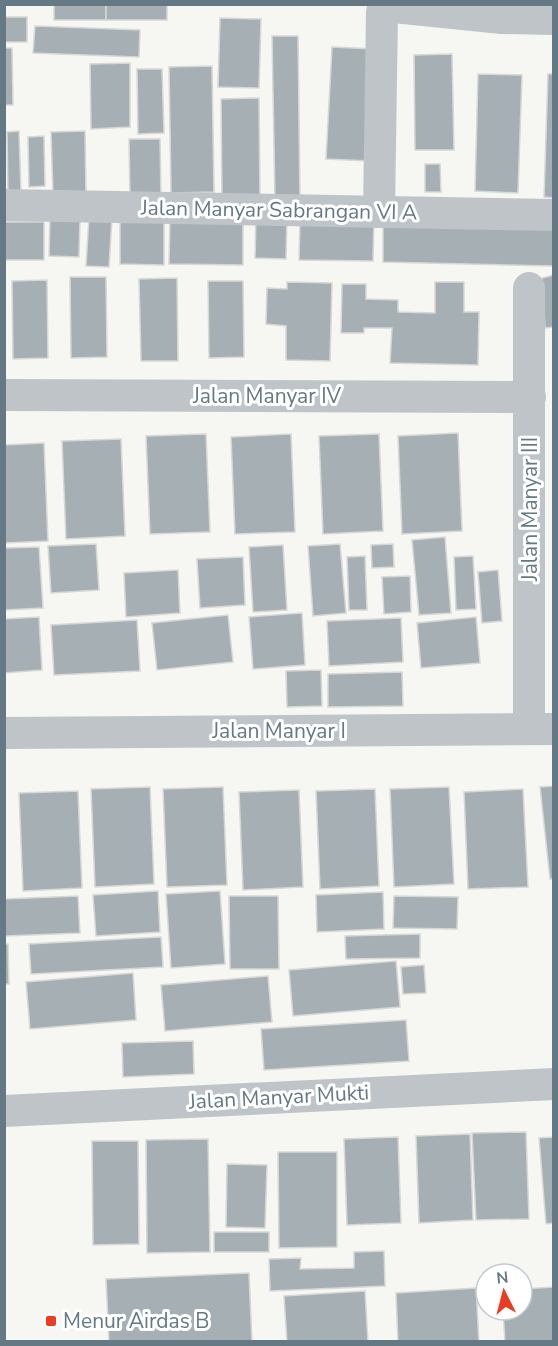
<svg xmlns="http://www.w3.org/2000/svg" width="558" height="1346" font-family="'Nunito Sans',sans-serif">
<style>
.building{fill:#a6b0b4;stroke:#d7d7d5;stroke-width:1.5}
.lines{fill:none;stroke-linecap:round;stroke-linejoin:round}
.street{stroke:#bec4c7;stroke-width:32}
.poi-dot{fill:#e83d21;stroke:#fff;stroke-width:2}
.labels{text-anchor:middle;stroke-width:6;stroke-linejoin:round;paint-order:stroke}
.street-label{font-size:21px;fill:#647984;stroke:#fff}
.poi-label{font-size:21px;fill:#647984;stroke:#fff;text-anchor:start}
</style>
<rect width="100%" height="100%" fill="#f6f6f2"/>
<g class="building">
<rect x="54" y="4" width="52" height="16"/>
<rect x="106" y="4" width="61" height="16"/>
<rect x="4" y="17" width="23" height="25"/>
<path d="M220,18L261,19L259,88L218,87Z"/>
<path d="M35,26L140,30L139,57L33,53Z"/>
<path d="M272,36H298L300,201H275Z"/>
<path d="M332,47L375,49L370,161L326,159Z"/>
<path d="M4,48H12L13,105H4Z"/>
<path d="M452,54L454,150H415L414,55Z"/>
<path d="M130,63V127L91,129L90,64Z"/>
<path d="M212,66L214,192L171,193L169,67Z"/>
<path d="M137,69H162L164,133L138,134Z"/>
<path d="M478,74L522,75L518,193L475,191Z"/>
<path d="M548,74H554V198L544,197Z"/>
<path d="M259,98L260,199L222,200L221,99Z"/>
<path d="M19,131L21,192L8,193L7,132Z"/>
<path d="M85,131L86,195H53L51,132Z"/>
<path d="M44,136L45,186L29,187L28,137Z"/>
<path d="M129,139H160L161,198H130Z"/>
<path d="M425,164H440L441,192H425Z"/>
<path d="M256,214L287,215L286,259L255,258Z"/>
<path d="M170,215L243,216V265L169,264Z"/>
<path d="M50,217L80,219L79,257L49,256Z"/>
<path d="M89,217L112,218L109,267L86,266Z"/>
<path d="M300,219L374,221L373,261L299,260Z"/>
<path d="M120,220H164V265L120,264Z"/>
<rect x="4" y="222" width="40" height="38"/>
<path d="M383,225L554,228V266L383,262Z"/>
<path d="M554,275V327L545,328L542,278Z"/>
<path d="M70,277H106L107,357L71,358Z"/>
<path d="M177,278L178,361H141L139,279Z"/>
<path d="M47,280L48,358L13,359L12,281Z"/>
<path d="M208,281H243L244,357L209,358Z"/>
<path d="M287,282L332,283L330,361L286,360V326L266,324L267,288L287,289Z"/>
<path d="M435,282H464V312H479L478,365L390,363L392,328H364V333H341L342,284H366V299L398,300V312L435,313Z"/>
<path d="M458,433L462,531L402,534L398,436Z"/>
<path d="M206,434L210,532L150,534L146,436Z"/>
<path d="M291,434L295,532L235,534L231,437Z"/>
<path d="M379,434L383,531L323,534L319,436Z"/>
<path d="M121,439L125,536L66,539L62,441Z"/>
<path d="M44,443L48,541L4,543V445Z"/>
<path d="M445,537L451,613L419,615L412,540Z"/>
<path d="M96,544L99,590L51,593L48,546Z"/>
<path d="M340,544L346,613L313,616L308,546Z"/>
<path d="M393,544L394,567L372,568L371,545Z"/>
<path d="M283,545L287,610L253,612L249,547Z"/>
<path d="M39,547L43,608L4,610V548Z"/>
<path d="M365,556L367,610H349L347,557Z"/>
<path d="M473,556L476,609L456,610L454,557Z"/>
<path d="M243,557L245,605L200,608L197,559Z"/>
<path d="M178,570L180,613L126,617L124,573Z"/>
<path d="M498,570L502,621L482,623L478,572Z"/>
<path d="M410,576L411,612L384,614L382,577Z"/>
<path d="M302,613L305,665L253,669L249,617Z"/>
<path d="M228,615L233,662L157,670L152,623Z"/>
<path d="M39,617L42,670L4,673V619Z"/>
<path d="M476,617L480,663L421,668L417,623Z"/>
<path d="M401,618L403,662L329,666L327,621Z"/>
<path d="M137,620L140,671L54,675L51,625Z"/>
<path d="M321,670L322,706L287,707L286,671Z"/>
<path d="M402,672L403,706L328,707V674Z"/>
<path d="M554,786V879H550L540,787Z"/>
<path d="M150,787L154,884L95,887L91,789Z"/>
<path d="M223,787L227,885L167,887L163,789Z"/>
<path d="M449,787L454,884L394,887L390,789Z"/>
<path d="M375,789L379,886L320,889L316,791Z"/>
<path d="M523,789L528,887L468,889L464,792Z"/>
<path d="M299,790L303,887L243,890L239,792Z"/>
<path d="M78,791L82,888L23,891L19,793Z"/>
<path d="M158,891L160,932L96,936L93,895Z"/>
<path d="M220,891L225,964L171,968L166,894Z"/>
<path d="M383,892L384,929L317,932L316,895Z"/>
<path d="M78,896L80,933L5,936L4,899Z"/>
<path d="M229,896H278L279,969H230Z"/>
<path d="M394,896L458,897L457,929L393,928Z"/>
<path d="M420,934V958L346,959L345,936Z"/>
<path d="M161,937L163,967L31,974L29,944Z"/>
<path d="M4,944H8L9,984H4Z"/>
<path d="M396,961L400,1007L293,1016L289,970Z"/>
<path d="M424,965L426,993L403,994L401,967Z"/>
<path d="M133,973L136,1020L30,1029L26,982Z"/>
<path d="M268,976L272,1022L165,1031L161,985Z"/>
<path d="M406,1020L409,1061L264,1070L261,1029Z"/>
<path d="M193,1041L194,1074L123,1077L122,1043Z"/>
<path d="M526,1132L529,1219L476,1220L472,1133Z"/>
<path d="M470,1134L473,1220L419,1223L416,1136Z"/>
<path d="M398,1137L401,1223L347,1225L344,1139Z"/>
<path d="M554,1137V1223L546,1224L539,1138Z"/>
<path d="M208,1139L210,1252L147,1253L146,1140Z"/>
<path d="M92,1141H138L139,1244L93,1245Z"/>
<path d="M278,1152H337V1247L279,1248Z"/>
<path d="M227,1164L267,1165L265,1228L226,1227Z"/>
<rect x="214" y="1232" width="55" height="20"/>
<path d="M384,1251L385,1286L270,1291L269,1259L301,1258L300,1269L354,1268V1252Z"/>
<path d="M249,1273L252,1342H109L106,1279Z"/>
<path d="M554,1287V1342H505L503,1310H522V1289Z"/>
<path d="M476,1288L479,1342H398L396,1293Z"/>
<path d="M365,1291L368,1342H287L284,1296Z"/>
</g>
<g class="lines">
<g class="street">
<path d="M4,205L554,215"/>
<path d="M379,212L382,12L394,7L502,18L554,19"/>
<path d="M4,395L530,397"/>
<path d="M529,729V288"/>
<path d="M4,733L554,729"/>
<path d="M4,1111L554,1084"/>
</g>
</g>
<rect class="poi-dot" x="45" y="1315" width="12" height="12" rx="3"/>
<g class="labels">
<g class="street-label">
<text transform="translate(279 210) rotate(1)" y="7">Jalan Manyar Sabrangan VI A</text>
<text x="267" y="403">Jalan Manyar IV</text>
<text transform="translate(530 509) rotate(-90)" y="7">Jalan Manyar III</text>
<text x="279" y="738">Jalan Manyar I</text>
<text transform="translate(279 1097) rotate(-3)" y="7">Jalan Manyar Mukti</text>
</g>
<g class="poi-label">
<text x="63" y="1328">Menur Airdas B</text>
</g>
</g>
<rect width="558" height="1346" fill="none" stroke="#647984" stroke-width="12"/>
<g transform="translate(504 1292) rotate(354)"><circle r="28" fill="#ffffff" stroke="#c1c9ce" stroke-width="1.5"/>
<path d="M0-4.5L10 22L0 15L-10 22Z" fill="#e83d21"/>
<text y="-9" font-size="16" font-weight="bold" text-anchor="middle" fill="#647984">N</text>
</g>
</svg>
